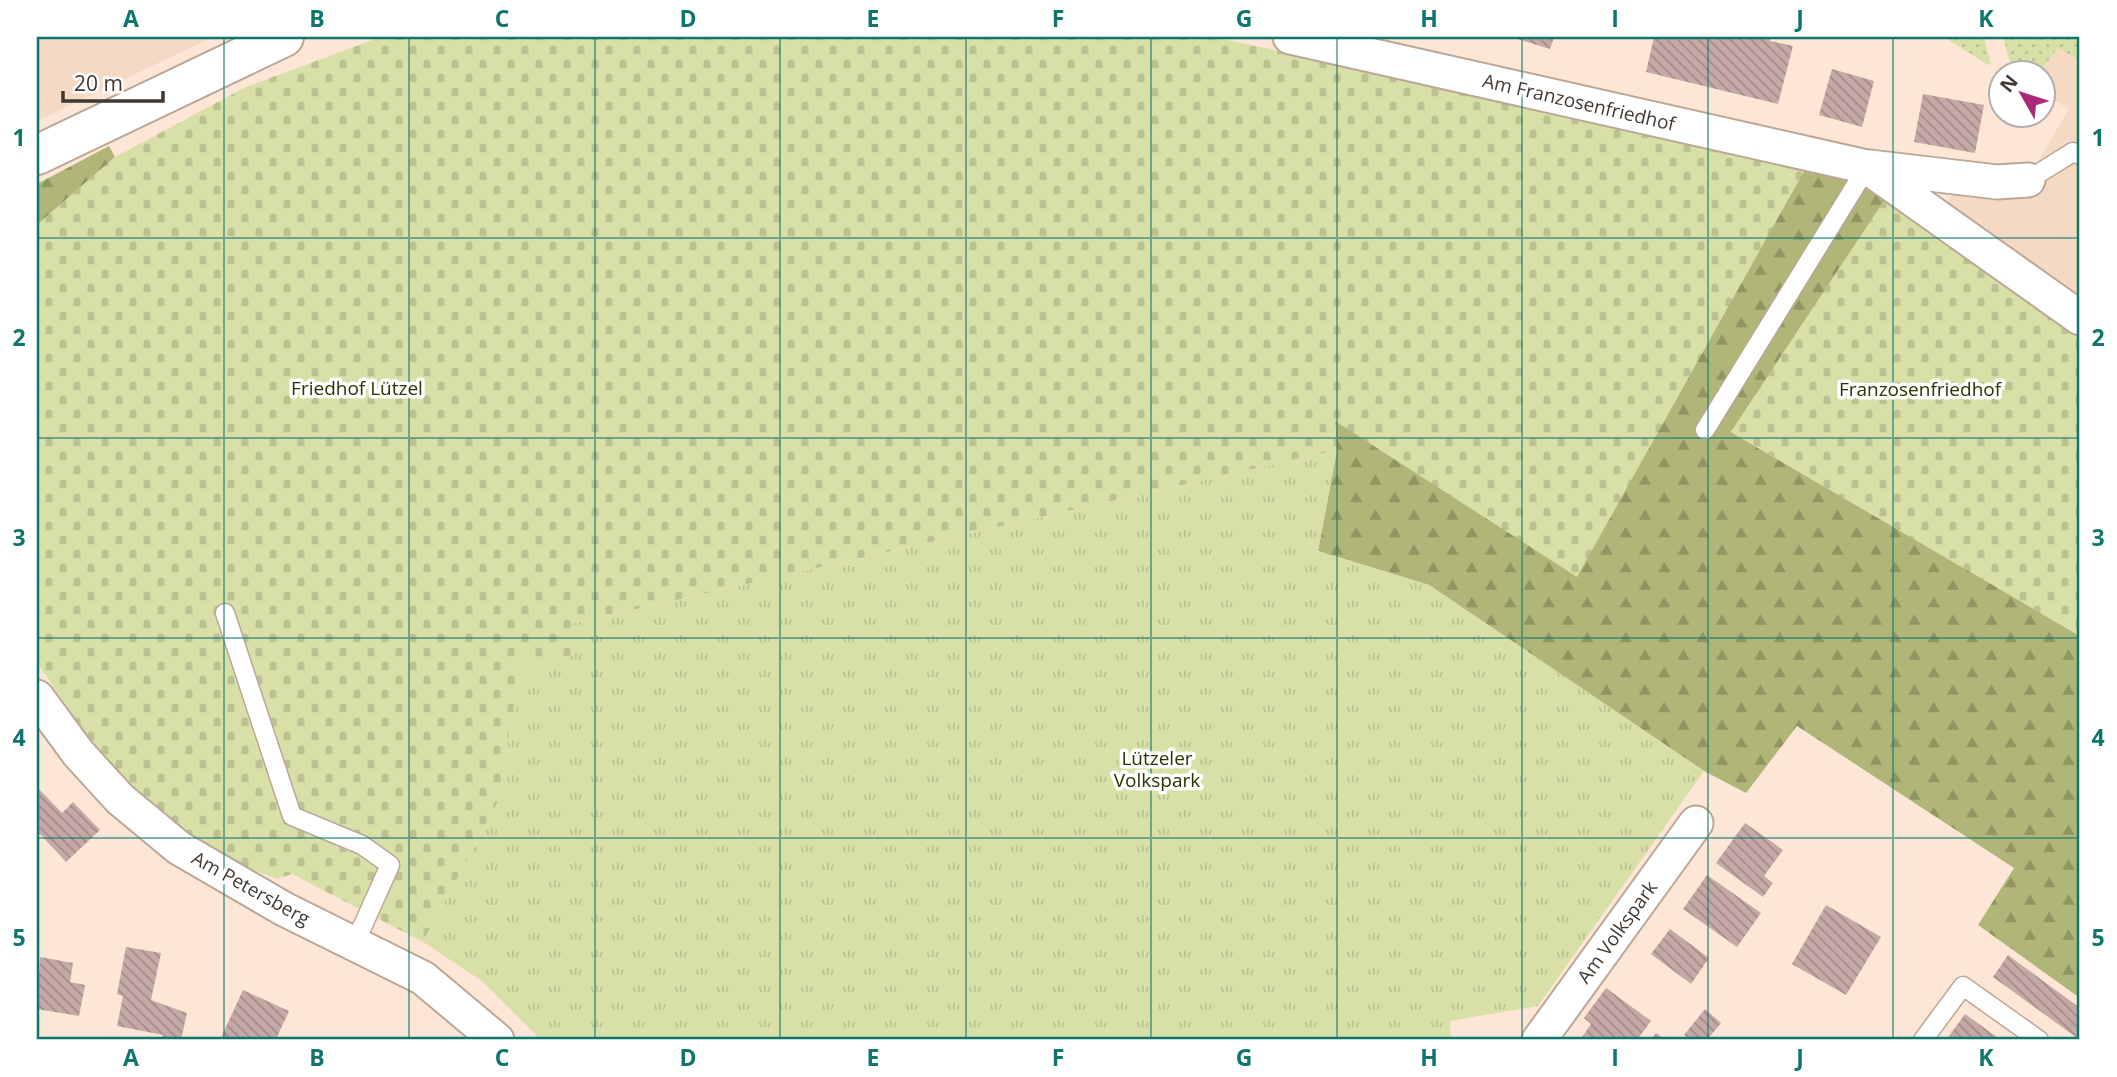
<svg xmlns="http://www.w3.org/2000/svg" width="2117" height="1077" font-family="'Open Sans',sans-serif">
<style>
.built{fill:#f5d9c2}
.grass{fill:url(#grass-dots)}
.forest{fill:url(#forest-firs)}
.cemetery{fill:url(#cemetery-stones)}
.park{fill:url(#park-tufts)}
.building{fill:url(#building-back-hatch)}
.lines{fill:none;stroke-linecap:round;stroke-linejoin:round}
.service-casing{stroke:#bca797;stroke-width:21}
.minor-casing{stroke:#bca797;stroke-width:37}
.secondary-casing{stroke:#bca797;stroke-width:42}
.service{stroke:#fff;stroke-width:18}
.minor{stroke:#fff;stroke-width:33}
.secondary{stroke:#fff;stroke-width:38}
.grid{fill:none;stroke:#0f766e;stroke-width:2;stroke-opacity:0.55}
.labels{text-anchor:middle;stroke-width:7;stroke-linejoin:round;paint-order:stroke}
.street-label{font-size:19px;fill:#413831;stroke:#fff}
.park-label{font-size:19px;fill:#2e3100;stroke:#fff}
.neatline{fill:none;stroke:#0f766e;stroke-width:2.5}
.grid-label{font-size:23px;text-anchor:middle;font-weight:bold;fill:#0f766e}
</style>
<defs>
<pattern id="grass-dots" width="8" height="8" patternUnits="userSpaceOnUse" patternTransform="scale(1.75)"><rect width="8" height="8" fill="#d9e0a7"/><path d="M2 2h.1M6 6h.1" fill="none" stroke="#bbc190" stroke-width="1.8" stroke-linecap="round"/></pattern>
<pattern id="forest-firs" width="22" height="20" patternUnits="userSpaceOnUse" patternTransform="scale(1.75)"><rect width="22" height="20" fill="#afb677"/><path d="M5 1l3.5 6h-7zM16 11l3.5 6h-7z" fill="#909562"/></pattern>
<pattern id="cemetery-stones" width="16" height="16" patternUnits="userSpaceOnUse" patternTransform="scale(1.75)"><rect width="16" height="16" fill="#d9e0a7"/><path d="M2 7V4a2 2 0 0 1 4 0v3zM10 15v-3a2 2 0 0 1 4 0v3z" fill="#bbc190"/></pattern>
<pattern id="park-tufts" width="24" height="20" patternUnits="userSpaceOnUse" patternTransform="scale(1.75)"><rect width="24" height="20" fill="#d9e0a7"/><path d="M3 7l-1-3M5 7V3M7 7l1-3M15 17l-1-3M17 17v-4M19 17l1-3" fill="none" stroke="#bbc190"/></pattern>
<pattern id="building-back-hatch" width="6" height="6" patternUnits="userSpaceOnUse" patternTransform="scale(1.75)"><rect width="6" height="6" fill="#c6a9a6"/><path d="M-1 5l2 2M0 0l6 6M5-1l2 2" fill="none" stroke="#a28b88"/></pattern>
</defs>
<rect width="100%" height="100%" fill="#fde6d5"/>
<g class="built">
<path d="M37,37H213L37,121Z"/>
<path d="M2058,48L2080,61V306L1943,209L1957,186L2020,192L2069,109L2044,94V74L2039,73Z"/>
</g>
<g class="grass">
<path d="M1944,37H1984L1991,64L1988,65Z"/>
<path d="M2003,37H2080V61L2058,48L2039,73H2013Z"/>
</g>
<g class="forest">
<path d="M109,146L115,157L37,225V184Z"/>
<path d="M1807,166L1859,181L1884,201L1731,432L2080,636V998L1978,925L2014,868L1797,726L1746,793L1704,771L1429,585L1318,551L1337,450L1335,420Z"/>
</g>
<g class="cemetery">
<path d="M381,37H1214L1807,166L1577,577L1335,421L1337,450L571,624L575,655L521,663L498,802L423,942L292,874L277,879L218,856L168,819L126,783L88,738L37,662V225L115,157L246,87Z"/>
<path d="M1884,201L2080,339V636L1731,432Z"/>
</g>
<path class="park" d="M1337,450L1318,551L1429,585L1704,771L1538,1006L1450,1021L1451,1040H541L482,981L423,942L498,802L521,662L575,655L571,624Z"/>
<g class="building">
<path d="M1511,37H1554L1550,49Z"/>
<path d="M1654,37H1771L1770,41L1793,46L1778,104L1646,72Z"/>
<path d="M1832,69L1874,81L1862,127L1819,115Z"/>
<path d="M1923,94L1984,105L1975,153L1914,142Z"/>
<path d="M37,787L62,813L73,802L100,830L66,862L40,834L37,837Z"/>
<path d="M1745,823L1783,850L1764,876L1773,883L1763,897L1716,863Z"/>
<path d="M1707,875L1761,913L1737,947L1683,909Z"/>
<path d="M1826,905L1881,937L1846,995L1792,964Z"/>
<path d="M1670,929L1709,958L1691,984L1651,954Z"/>
<path d="M126,947L161,953L151,1000L187,1013L181,1040L162,1039L163,1035L117,1026L123,996L117,994Z"/>
<path d="M2008,955L2080,1008V1040L1993,977Z"/>
<path d="M40,957L73,963L70,982L85,985L79,1016L37,1009Z"/>
<path d="M1606,988L1651,1021L1637,1040H1580L1591,1024L1584,1018Z"/>
<path d="M243,990L289,1011L277,1037L285,1040H220Z"/>
<path d="M1705,1009L1721,1023L1707,1040H1691L1684,1035Z"/>
<path d="M1965,1014L2001,1040H1955L1949,1036Z"/>
<path d="M1656,1033L1666,1040H1651Z"/>
</g>
<g class="lines">
<defs>
<g id="service">
<path d="M2028,180L2073,152L2080,155"/>
<path d="M1705,430L1867,167"/>
<path d="M225,613L292,816L362,845L390,865L355,943"/>
<path d="M1923,1040L1963,986L2039,1040"/>
</g>
<g id="minor">
<path d="M1290,37L1867,167L2080,318"/>
<path d="M1870,167L1997,182L2028,180"/>
<path d="M37,697L78,753L120,799L179,848L284,909L423,978L497,1040"/>
<path d="M1539,1040L1696,823"/>
</g>
<path id="secondary" d="M37,155L284,37"/>
</defs>
<use href="#service" class="service-casing"/>
<use href="#minor" class="minor-casing"/>
<use href="#secondary" class="secondary-casing"/>
<use href="#service" class="service"/>
<use href="#minor" class="minor"/>
<use href="#secondary" class="secondary"/>
</g>
<path class="grid" d="M224,37V1040M409,37V1040M595,37V1040M780,37V1040M966,37V1040M1151,37V1040M1337,37V1040M1522,37V1040M1708,37V1040M1893,37V1040M37,238H2080M37,438H2080M37,638H2080M37,838H2080"/>
<g class="labels">
<g class="street-label">
<text transform="translate(1579 102) rotate(13)" y="7">Am Franzosenfriedhof</text>
<text transform="translate(251 888) rotate(29)" y="7">Am Petersberg</text>
<text transform="translate(1617 932) rotate(-54)" y="7">Am Volkspark</text>
</g>
<g class="park-label">
<text x="357" y="395">Friedhof Lützel</text>
<text x="1920" y="396">Franzosenfriedhof</text>
<text x="1157" y="765">Lützeler<tspan x="1157" dy="22">Volkspark</tspan></text>
</g>
</g>
<rect width="2117" height="1077" fill="none" stroke="#ffffff" stroke-width="77"/>
<g transform="translate(2022 94) rotate(309)"><circle r="33" fill="#ffffff" stroke="#b3afad" stroke-width="2"/>
<path d="M0-5L12 26L0 18L-12 26Z" fill="#ab2a76"/>
<text y="-10" font-size="19" font-weight="bold" text-anchor="middle" fill="#413831">N</text>
</g>
<path d="M63 91v10h100v-10" fill="none" stroke="#413831" stroke-width="3.5"/>
<text x="74" y="91" font-size="21" fill="#413831" stroke="#ffffff" stroke-width="5" paint-order="stroke">20 m</text>
<rect x="38" y="38" width="2040" height="1000" class="neatline"/>
<g class="grid-label">
<text x="131" y="27">A</text>
<text x="317" y="27">B</text>
<text x="502" y="27">C</text>
<text x="688" y="27">D</text>
<text x="873" y="27">E</text>
<text x="1058" y="27">F</text>
<text x="1244" y="27">G</text>
<text x="1429" y="27">H</text>
<text x="1615" y="27">I</text>
<text x="1800" y="27">J</text>
<text x="1986" y="27">K</text>
<text x="19" y="146">1</text>
<text x="2098" y="146">1</text>
<text x="19" y="346">2</text>
<text x="2098" y="346">2</text>
<text x="19" y="546">3</text>
<text x="2098" y="546">3</text>
<text x="19" y="746">4</text>
<text x="2098" y="746">4</text>
<text x="19" y="946">5</text>
<text x="2098" y="946">5</text>
<text x="131" y="1066">A</text>
<text x="317" y="1066">B</text>
<text x="502" y="1066">C</text>
<text x="688" y="1066">D</text>
<text x="873" y="1066">E</text>
<text x="1058" y="1066">F</text>
<text x="1244" y="1066">G</text>
<text x="1429" y="1066">H</text>
<text x="1615" y="1066">I</text>
<text x="1800" y="1066">J</text>
<text x="1986" y="1066">K</text>
</g>
</svg>
